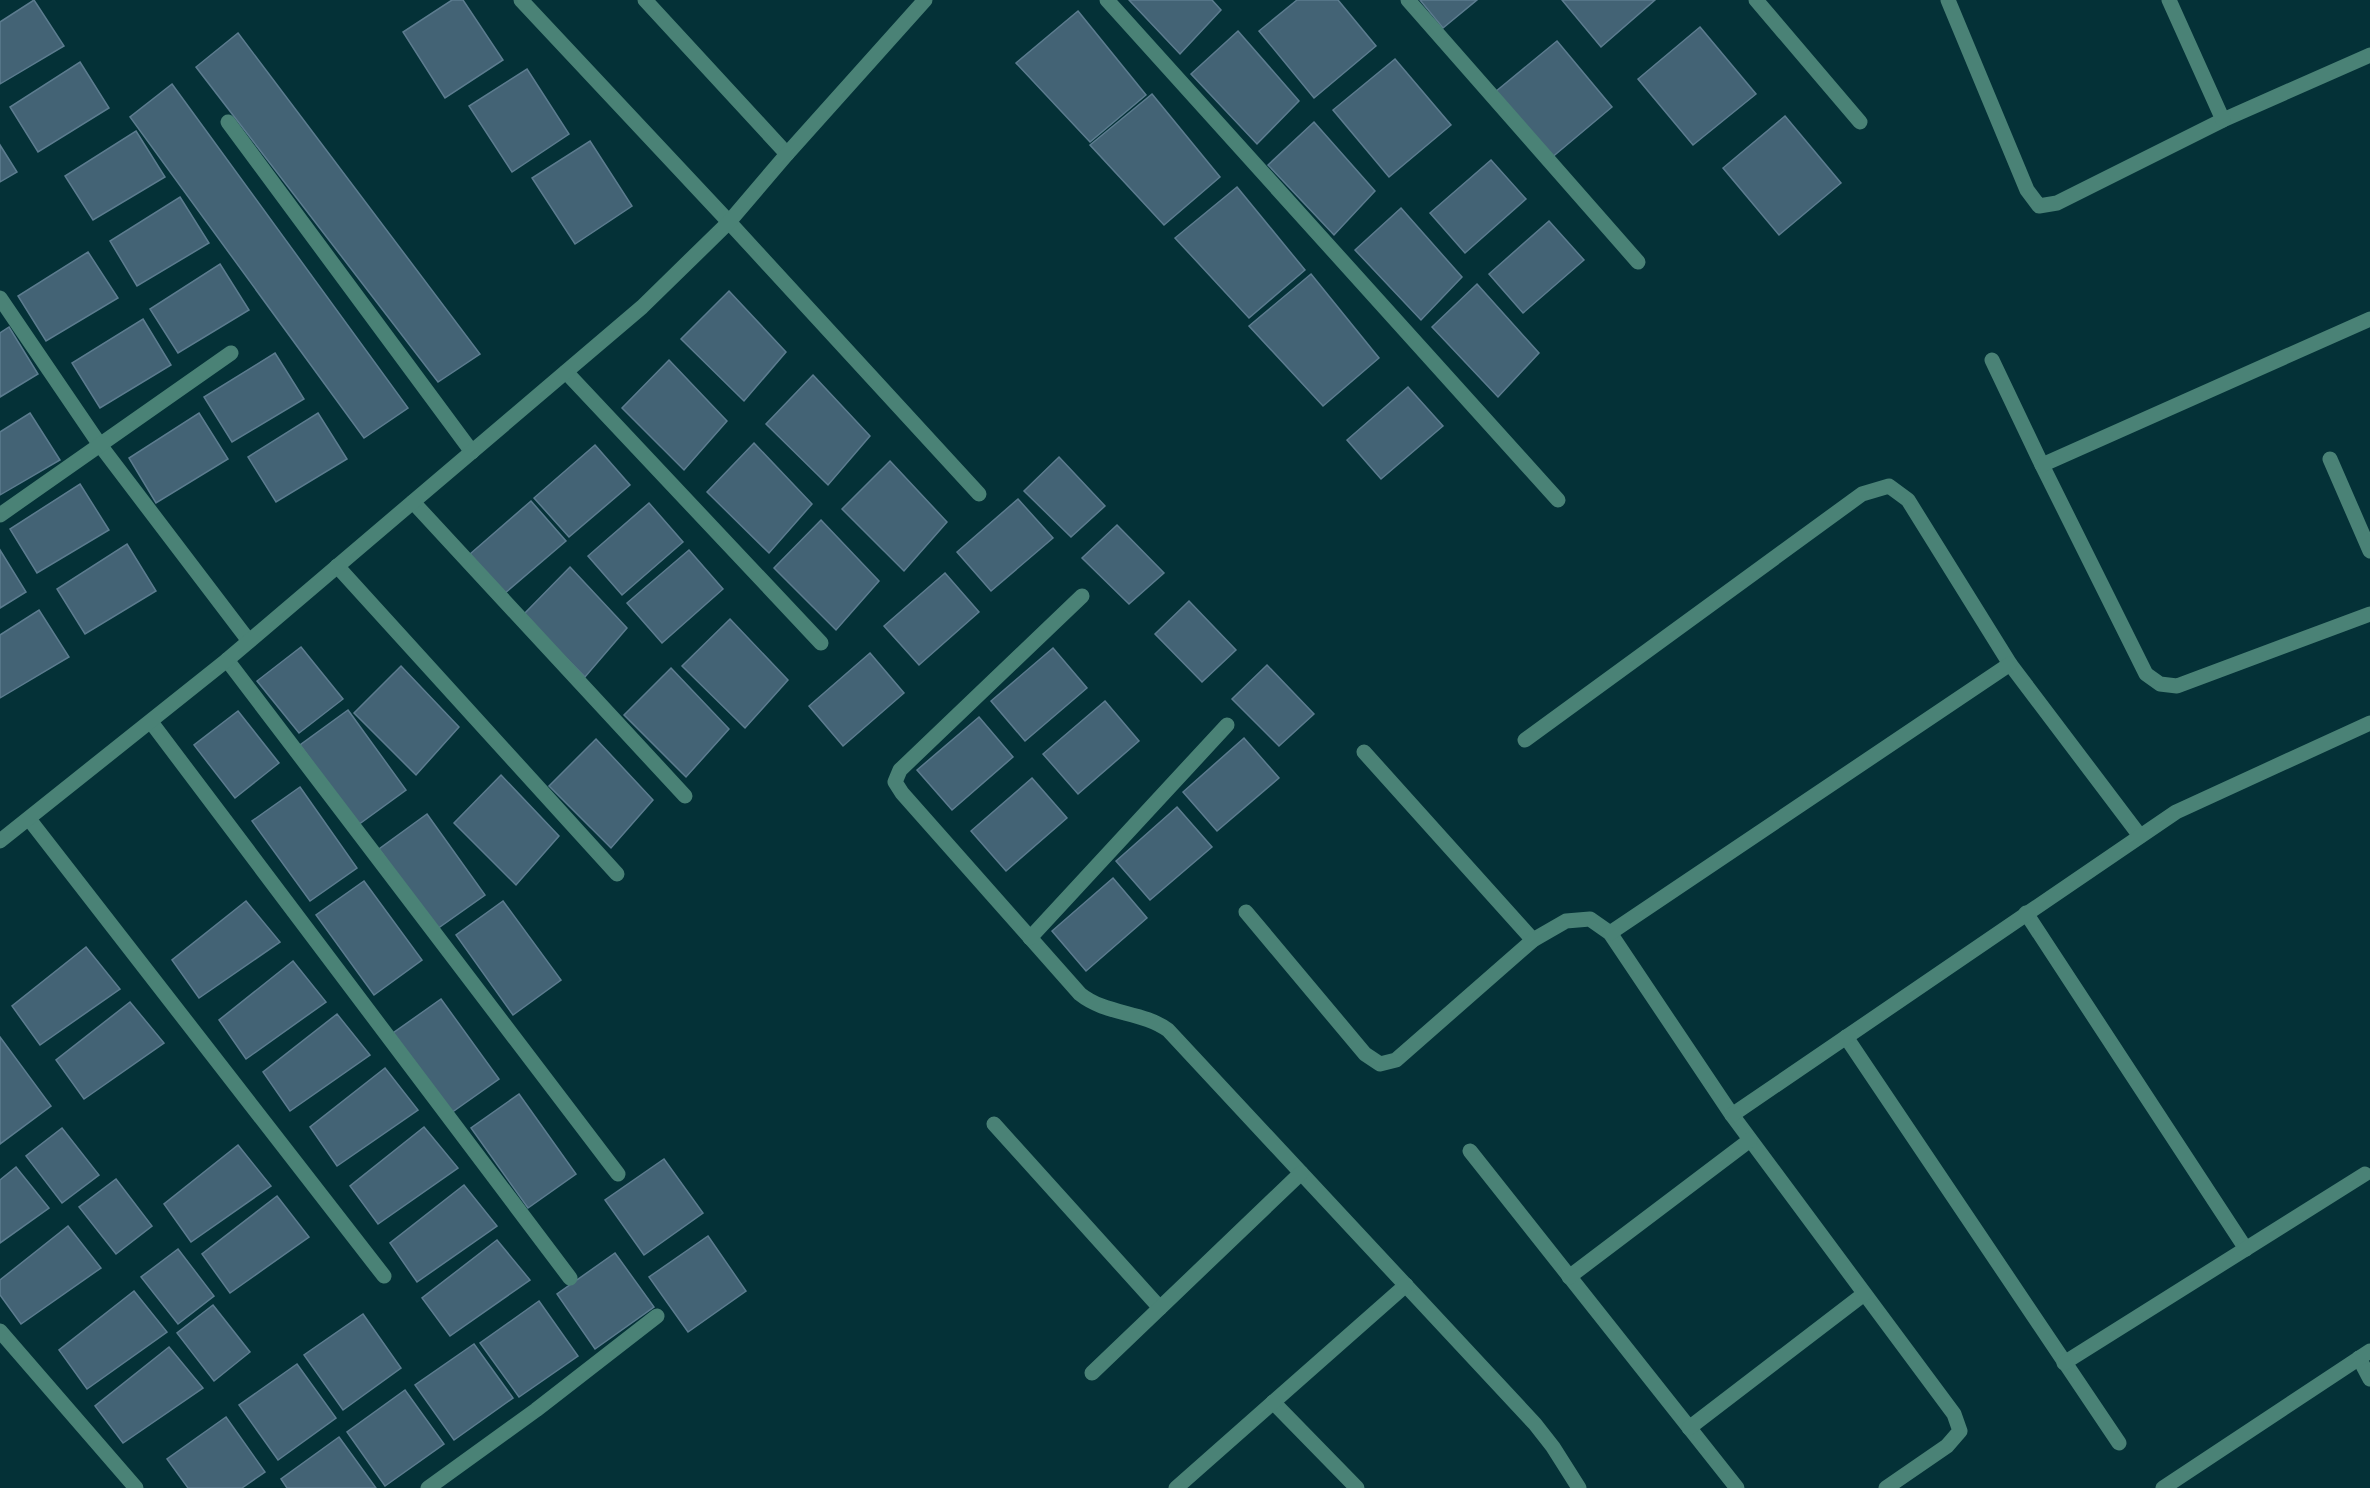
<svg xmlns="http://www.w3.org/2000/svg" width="2370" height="1488" font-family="Commissioner,sans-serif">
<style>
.building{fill:#436375;stroke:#5c7c8f;stroke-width:1.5}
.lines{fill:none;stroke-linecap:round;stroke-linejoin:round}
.minor{stroke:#4a8276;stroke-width:15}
</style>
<rect width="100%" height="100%" fill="#043137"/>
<g class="building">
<path d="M34,0L64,46L0,84V22Z"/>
<path d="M452,0H463L503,60L445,98L403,32Z"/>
<path d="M1129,0H1212L1221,10L1180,54Z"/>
<path d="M1297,0H1338L1376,46L1314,98L1259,31Z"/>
<path d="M1420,0H1477L1443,28Z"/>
<path d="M1562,0H1655L1601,47Z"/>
<path d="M1078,11L1146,95L1090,142L1016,63Z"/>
<path d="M1700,27L1756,94L1693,145L1638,79Z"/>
<path d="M1238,31L1299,101L1257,144L1191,74Z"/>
<path d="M238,33L480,354L438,382L196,67Z"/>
<path d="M1557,41L1612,107L1550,159L1495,92Z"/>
<path d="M1395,59L1451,125L1389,177L1333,110Z"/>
<path d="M80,62L109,108L38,152L10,107Z"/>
<path d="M527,69L569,134L512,172L469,106Z"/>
<path d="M172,84L408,408L364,438L130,117Z"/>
<path d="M1152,94L1220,177L1164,225L1090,145Z"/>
<path d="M1785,116L1841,183L1779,235L1723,168Z"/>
<path d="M1314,122L1375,191L1334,235L1268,165Z"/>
<path d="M136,131L165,177L93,220L65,176Z"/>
<path d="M590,141L632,206L575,244L532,178Z"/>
<path d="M0,145L17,172L0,182Z"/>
<path d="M1491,160L1526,199L1465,253L1430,213Z"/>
<path d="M1237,187L1305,270L1249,318L1175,238Z"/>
<path d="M180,197L209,243L137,286L110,241Z"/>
<path d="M1401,208L1462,277L1421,320L1355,250Z"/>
<path d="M1549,221L1584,260L1523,313L1489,274Z"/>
<path d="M88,252L118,298L46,341L18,296Z"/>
<path d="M220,264L249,310L178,353L150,309Z"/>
<path d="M1311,274L1379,358L1323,406L1249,326Z"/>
<path d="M1477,284L1539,353L1498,397L1432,327Z"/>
<path d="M729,291L786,352L744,401L681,339Z"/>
<path d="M143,319L171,365L100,408L72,363Z"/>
<path d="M9,327L38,374L0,397V333Z"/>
<path d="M275,353L304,399L232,442L204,397Z"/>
<path d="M669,360L727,421L684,470L622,408Z"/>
<path d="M813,375L870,436L828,485L766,424Z"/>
<path d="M1408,387L1443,426L1381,479L1347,440Z"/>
<path d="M30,413L60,460L0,495V432Z"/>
<path d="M199,413L228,459L156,503L129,458Z"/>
<path d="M318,413L347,459L276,502L248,457Z"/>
<path d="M754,443L812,504L769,553L707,492Z"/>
<path d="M595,445L630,485L569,537L534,498Z"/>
<path d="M1059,457L1105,506L1071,537L1024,491Z"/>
<path d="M890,461L947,522L904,571L842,509Z"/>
<path d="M80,484L109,530L37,573L10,529Z"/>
<path d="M1018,499L1053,538L991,591L957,552Z"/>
<path d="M531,501L566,541L504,594L470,554Z"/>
<path d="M649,503L683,542L622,595L588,556Z"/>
<path d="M821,520L879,581L836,630L774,568Z"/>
<path d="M1117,525L1164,573L1129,604L1082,558Z"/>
<path d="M127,544L156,591L85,634L57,589Z"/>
<path d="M0,550L26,592L0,608Z"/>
<path d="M689,550L723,589L662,643L627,603Z"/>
<path d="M570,567L627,628L585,677L523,615Z"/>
<path d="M945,573L979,612L919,665L884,626Z"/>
<path d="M1189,601L1236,650L1202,682L1155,634Z"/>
<path d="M39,610L69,657L0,698V635Z"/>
<path d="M730,619L788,680L745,728L682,666Z"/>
<path d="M301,647L343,699L299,733L257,681Z"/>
<path d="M1053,648L1087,688L1025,741L991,701Z"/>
<path d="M870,653L904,693L843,746L809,706Z"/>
<path d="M1267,665L1314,714L1279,746L1232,699Z"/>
<path d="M401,666L459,727L416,775L354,713Z"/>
<path d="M671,668L729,729L686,777L624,715Z"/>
<path d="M1105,701L1139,741L1078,794L1043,754Z"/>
<path d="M348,710L406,790L358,825L300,745Z"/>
<path d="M238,711L279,763L235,798L194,745Z"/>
<path d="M979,717L1013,757L952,810L917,770Z"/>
<path d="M1244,738L1279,778L1217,831L1183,792Z"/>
<path d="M596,739L653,800L611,848L549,786Z"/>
<path d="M501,775L559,836L516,885L454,823Z"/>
<path d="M1032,778L1067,818L1006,871L971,831Z"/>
<path d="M300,787L357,868L310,901L252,821Z"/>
<path d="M1177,807L1212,847L1150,900L1116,861Z"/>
<path d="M427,814L485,895L437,929L379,849Z"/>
<path d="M1113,878L1147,918L1086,971L1052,931Z"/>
<path d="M364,881L422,960L374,995L316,915Z"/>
<path d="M246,901L280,942L199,998L172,960Z"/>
<path d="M503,901L561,980L513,1015L456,935Z"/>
<path d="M86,947L120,989L40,1045L12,1006Z"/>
<path d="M293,961L326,1002L246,1059L219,1020Z"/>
<path d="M441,999L499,1079L451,1113L393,1033Z"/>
<path d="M130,1002L164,1043L84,1099L56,1060Z"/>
<path d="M337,1014L370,1055L290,1111L263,1072Z"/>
<path d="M0,1037L51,1106L0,1144Z"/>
<path d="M385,1068L418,1110L337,1166L310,1127Z"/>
<path d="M519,1094L576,1174L528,1208L471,1128Z"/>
<path d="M424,1127L458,1168L378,1224L350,1186Z"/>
<path d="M62,1128L99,1175L62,1203L26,1156Z"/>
<path d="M238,1145L271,1186L191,1242L164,1204Z"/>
<path d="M664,1159L703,1213L644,1255L605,1200Z"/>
<path d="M16,1167L49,1208L0,1243V1180Z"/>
<path d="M116,1179L152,1226L116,1254L79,1207Z"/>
<path d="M464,1185L497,1226L417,1282L390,1243Z"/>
<path d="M277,1196L309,1237L230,1293L202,1254Z"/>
<path d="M68,1226L101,1268L21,1324L0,1295V1280Z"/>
<path d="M708,1236L746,1291L688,1332L649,1277Z"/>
<path d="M497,1240L530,1280L450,1336L422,1298Z"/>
<path d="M178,1249L214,1296L178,1324L141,1277Z"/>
<path d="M615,1253L654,1307L595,1349L557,1294Z"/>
<path d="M134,1291L167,1332L87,1389L59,1350Z"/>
<path d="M539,1301L578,1356L519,1397L480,1343Z"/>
<path d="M213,1305L250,1352L214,1381L177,1333Z"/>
<path d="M363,1314L401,1368L343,1410L304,1355Z"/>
<path d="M474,1344L513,1398L454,1440L415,1385Z"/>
<path d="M169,1347L203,1388L123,1443L95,1406Z"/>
<path d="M297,1364L336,1418L278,1460L239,1405Z"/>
<path d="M405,1390L444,1444L385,1486L347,1432Z"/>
<path d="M226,1417L265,1472L242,1488H188L167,1459Z"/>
<path d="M339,1437L376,1488H287L281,1479Z"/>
</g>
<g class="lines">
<g class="minor">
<path d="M521,0L729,222L979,494"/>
<path d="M645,0L787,154"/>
<path d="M1107,0L1558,500"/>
<path d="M1408,0L1638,262"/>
<path d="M1756,0L1860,122"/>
<path d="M1948,0L2027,190L2039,206L2057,203L2223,120L2370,55"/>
<path d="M2169,0L2223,120"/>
<path d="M228,122L472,452"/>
<path d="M0,298L100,445L249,641"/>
<path d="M1992,360L2042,465L2146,674L2160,684L2177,686L2370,614"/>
<path d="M566,372L821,643"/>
<path d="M2330,459L2370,551"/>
<path d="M2042,465L2370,319"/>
<path d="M413,502L685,796"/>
<path d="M0,515L231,353"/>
<path d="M337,566L617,874"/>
<path d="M1082,596L900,770L895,782L902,793L1080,994C1106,1015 1142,1011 1168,1030L1535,1424L1553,1447L1579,1488"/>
<path d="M227,660L618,1174"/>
<path d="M151,722L570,1278"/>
<path d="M1525,740L1862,494L1889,486L1908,500L2010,664L2140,836"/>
<path d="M1364,752L1533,940"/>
<path d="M29,819L384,1276"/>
<path d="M0,841L227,660L642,307L729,222L787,154L925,0"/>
<path d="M1246,912L1365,1054L1380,1064L1396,1060L1533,940L1566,921L1590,919L1610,933L1732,1115L1954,1414L1960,1431L1947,1446L1886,1488"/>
<path d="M2026,913L2246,1249"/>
<path d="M1610,933L2010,664"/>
<path d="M1030,938L1227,725"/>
<path d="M1846,1037L2119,1443"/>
<path d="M1732,1115L2176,812L2370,723"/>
<path d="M994,1124L1160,1308"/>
<path d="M1470,1151L1737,1488"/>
<path d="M1569,1277L1750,1140"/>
<path d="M0,1331L136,1488"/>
<path d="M2359,1358L2370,1379"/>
<path d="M2064,1363L2365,1174"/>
<path d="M1092,1373L1301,1173"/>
<path d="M1273,1402L1357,1488"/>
<path d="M1689,1428L1864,1294"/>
<path d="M428,1488L536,1410L657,1316"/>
<path d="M1176,1488L1406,1285"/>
<path d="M2163,1488L2370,1351"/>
</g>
</g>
</svg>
